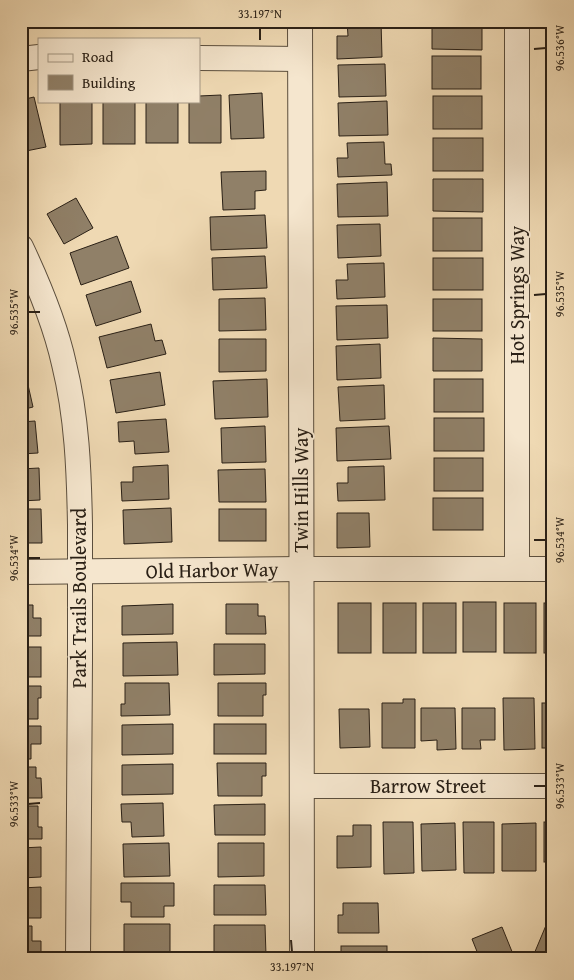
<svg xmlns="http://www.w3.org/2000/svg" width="574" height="980" font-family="'Gentium Book Plus',serif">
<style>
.building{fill:#908068;stroke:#2a2016}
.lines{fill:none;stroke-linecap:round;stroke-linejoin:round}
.minor-casing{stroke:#5b4e3d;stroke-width:26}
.minor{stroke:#f5e6ce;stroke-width:24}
.ticks{fill:none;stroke:#2a2016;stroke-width:2}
.labels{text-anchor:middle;stroke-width:4;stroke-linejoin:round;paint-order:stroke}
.street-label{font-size:20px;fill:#2a2016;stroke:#f5e6ce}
.neatline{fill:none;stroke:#2a2016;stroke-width:2}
.ticks-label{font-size:12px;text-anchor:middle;fill:#2a2016}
</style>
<rect width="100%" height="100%" fill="#efd9b3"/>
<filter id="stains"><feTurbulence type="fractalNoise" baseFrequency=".004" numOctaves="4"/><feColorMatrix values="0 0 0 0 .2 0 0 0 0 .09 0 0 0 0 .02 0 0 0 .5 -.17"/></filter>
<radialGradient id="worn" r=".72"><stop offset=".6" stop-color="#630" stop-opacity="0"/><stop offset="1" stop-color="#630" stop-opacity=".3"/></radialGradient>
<g class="building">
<rect x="21" y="21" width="8" height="4"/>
<path d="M37,21H71V25L38,26Z"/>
<path d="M78,21H109V24L78,25Z"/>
<path d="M118,21H151V24L118,25Z"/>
<path d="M158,21H190V24L158,25Z"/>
<path d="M198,21H231V24L198,25Z"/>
<path d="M238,21H271V23L238,24Z"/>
<path d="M347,21H381L382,57L337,59V36H348Z"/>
<path d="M432,21H482V50L432,49Z"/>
<rect x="432" y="56" width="49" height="33"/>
<path d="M385,64L386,96L339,97L338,65Z"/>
<path d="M262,93L264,138L231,139L229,95Z"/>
<path d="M221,95V143H189V101H199V96Z"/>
<rect x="433" y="96" width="49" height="33"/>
<path d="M34,97L46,147L21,152V100Z"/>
<path d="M60,101H92V144L60,145Z"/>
<rect x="103" y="101" width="32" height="43"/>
<rect x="146" y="101" width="32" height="42"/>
<path d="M387,101L388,135L339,136L338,103Z"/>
<rect x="433" y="138" width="50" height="33"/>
<path d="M384,142L385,164H391L392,175L338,177L337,158H348L347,143Z"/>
<path d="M266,171V190L255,191V209L223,210L221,172Z"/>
<path d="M433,179H483V212L433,211Z"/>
<path d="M387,182L388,216L338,217L337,184Z"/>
<path d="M76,198L93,228L64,244L47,214Z"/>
<path d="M265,215L267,248L211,250L210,217Z"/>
<rect x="433" y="218" width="49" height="33"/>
<path d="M380,224L381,256L338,258L337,225Z"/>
<path d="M117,236L129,268L81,285L70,253Z"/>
<path d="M265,256L267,288L213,290L212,258Z"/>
<rect x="433" y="258" width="50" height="32"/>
<path d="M384,263L385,297L337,299L336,280H348L347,264Z"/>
<path d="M131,281L141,312L96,326L86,295Z"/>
<path d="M265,298L266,330L219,331V299Z"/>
<rect x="433" y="299" width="49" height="32"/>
<path d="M387,305L388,338L337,340L336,306Z"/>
<path d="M151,324L155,341L162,340L166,354L107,368L99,337Z"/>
<path d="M433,338L482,339V371H433Z"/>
<path d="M219,339H266V371L219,372Z"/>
<path d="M380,344L381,378L337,380L336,346Z"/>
<path d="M160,372L165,405L116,413L110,380Z"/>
<path d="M26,376L33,407L21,410V377Z"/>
<path d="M267,379L268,417L215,419L213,381Z"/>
<rect x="434" y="379" width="49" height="33"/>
<path d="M384,385L385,419L340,421L338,387Z"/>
<rect x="434" y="418" width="50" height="33"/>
<path d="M166,419L169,452L135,454L134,441L119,442L118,422Z"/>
<path d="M35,421L38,453L21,454V422Z"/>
<path d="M265,426L266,462L222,463L221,428Z"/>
<path d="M389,426L391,459L337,461L336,428Z"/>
<rect x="434" y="458" width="49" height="33"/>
<path d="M168,465L169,499L122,501L121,482H133V467Z"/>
<path d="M384,466L385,500L338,501L337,483H348V467Z"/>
<path d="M39,468L40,500L21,501V469Z"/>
<path d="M265,469L266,502H219L218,470Z"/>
<rect x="433" y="498" width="50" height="32"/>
<path d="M171,508L172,542L124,544L123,510Z"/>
<path d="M21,509H41L42,543H21Z"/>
<rect x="219" y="509" width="47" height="32"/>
<path d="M337,513H369L370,547L337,548Z"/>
<rect x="463" y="602" width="33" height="50"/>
<rect x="338" y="603" width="33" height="50"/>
<rect x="383" y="603" width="33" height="50"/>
<rect x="423" y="603" width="33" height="50"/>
<rect x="504" y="603" width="32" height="50"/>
<rect x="544" y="603" width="9" height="50"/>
<path d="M173,604V634L122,635V606Z"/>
<path d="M226,604H258V616H265L266,634H226Z"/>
<path d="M21,605H33V618H41V636H21Z"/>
<path d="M177,642L178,675L123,676V643Z"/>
<path d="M214,644H265V674L214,675Z"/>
<rect x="21" y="647" width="20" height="30"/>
<path d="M125,683H169L170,715L121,716V704H125Z"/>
<path d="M218,683H266V695H263V716H218Z"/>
<path d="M21,686H41V698H38V719H21Z"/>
<path d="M503,698H534L535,749L504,750Z"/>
<path d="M403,699H415V748H382V703H403Z"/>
<rect x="542" y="703" width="11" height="45"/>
<path d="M421,708H455L456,749L437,750V740L421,741Z"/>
<path d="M462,708H495V740H480L481,749H462Z"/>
<path d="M339,709H369L370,747L340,748Z"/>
<path d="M173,724V754L122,755V725Z"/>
<rect x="214" y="724" width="52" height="30"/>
<path d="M21,726H41V744H31V759H21Z"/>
<path d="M217,763H266V776H262V796H218Z"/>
<path d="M173,764V794L122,795V765Z"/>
<path d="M21,767H36V778H41L42,798H21Z"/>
<path d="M163,803L164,836L132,837L131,822H122L121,804Z"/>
<path d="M265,804V835H215L214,805Z"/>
<path d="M21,806H38V827H42V839H21Z"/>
<path d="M383,822H413L414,873L384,874Z"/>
<path d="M463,822H494V873H464Z"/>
<rect x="544" y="822" width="9" height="40"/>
<path d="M455,823L456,870L422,871L421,824Z"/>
<path d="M536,823V871H502V824Z"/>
<path d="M353,825H371V867L337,868V836H353Z"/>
<path d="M169,843L170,876L124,877L123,844Z"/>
<path d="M218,843H264V876L218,877Z"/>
<path d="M41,847V877L21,878V848Z"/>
<path d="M121,883H174V906H164V917H131V902H121Z"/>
<path d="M214,885H265L266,915H214Z"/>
<path d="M41,887V918H21V888Z"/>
<path d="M343,903H378L379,933H338V915H343Z"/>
<path d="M547,923L553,926V959H544L534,954Z"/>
<path d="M124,924H170V956L124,957Z"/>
<path d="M214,925H265L266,955L214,956Z"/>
<path d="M21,926H32V941H41V959H21Z"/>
<path d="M502,927L515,959H480L472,939Z"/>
<rect x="341" y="946" width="46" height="13"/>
</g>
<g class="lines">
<defs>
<g id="minor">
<path d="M300,21C300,334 303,646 302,959"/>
<path d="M517,21V569"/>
<path d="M199,58L300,59"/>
<path d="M21,59L39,57"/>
<path d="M21,247C39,285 55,323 64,364C77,417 79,470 80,525C80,570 80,615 80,661C79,760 79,859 78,959"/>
<path d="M21,572L301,569H553"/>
<path d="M303,786H553"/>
</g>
</defs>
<use href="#minor" class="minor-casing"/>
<use href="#minor" class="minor"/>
</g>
<path class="ticks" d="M260,28V40M534,49L546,48M534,295L546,294M28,312H40M534,540H546M28,558H40M534,786H546M28,804L40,803M291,940L292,952"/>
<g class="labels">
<g class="street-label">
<text transform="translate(517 295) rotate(-90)" y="7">Hot Springs Way</text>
<text transform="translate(301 490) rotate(-90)" y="7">Twin Hills Way</text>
<text transform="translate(212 570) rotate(-1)" y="7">Old Harbor Way</text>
<text transform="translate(79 598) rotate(-90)" y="7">Park Trails Boulevard</text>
<text x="428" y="793">Barrow Street</text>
</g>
</g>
<rect width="574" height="980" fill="none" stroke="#efd9b3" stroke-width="55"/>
<rect x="38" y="38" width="162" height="65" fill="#f5e6ce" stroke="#a49784"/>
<rect x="48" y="54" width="25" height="8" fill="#f5e6ce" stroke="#a49784"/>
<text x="82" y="62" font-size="15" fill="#2a2016">Road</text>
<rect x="48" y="75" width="25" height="15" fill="#908068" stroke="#a49784"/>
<text x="82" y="88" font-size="15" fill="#2a2016">Building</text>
<rect x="28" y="28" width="518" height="924" class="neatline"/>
<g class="ticks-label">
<text x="260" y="18">33.197°N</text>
<text transform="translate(560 48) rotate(-90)" y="4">96.536°W</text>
<text transform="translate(560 294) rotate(-90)" y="4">96.535°W</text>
<text transform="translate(14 312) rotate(-90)" y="4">96.535°W</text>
<text transform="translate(560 540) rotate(-90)" y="4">96.534°W</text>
<text transform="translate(14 558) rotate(-90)" y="4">96.534°W</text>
<text transform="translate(560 786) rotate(-90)" y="4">96.533°W</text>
<text transform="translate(14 804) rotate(-90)" y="4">96.533°W</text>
<text x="292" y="971">33.197°N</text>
</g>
<rect width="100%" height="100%" filter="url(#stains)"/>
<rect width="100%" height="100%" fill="url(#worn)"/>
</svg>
